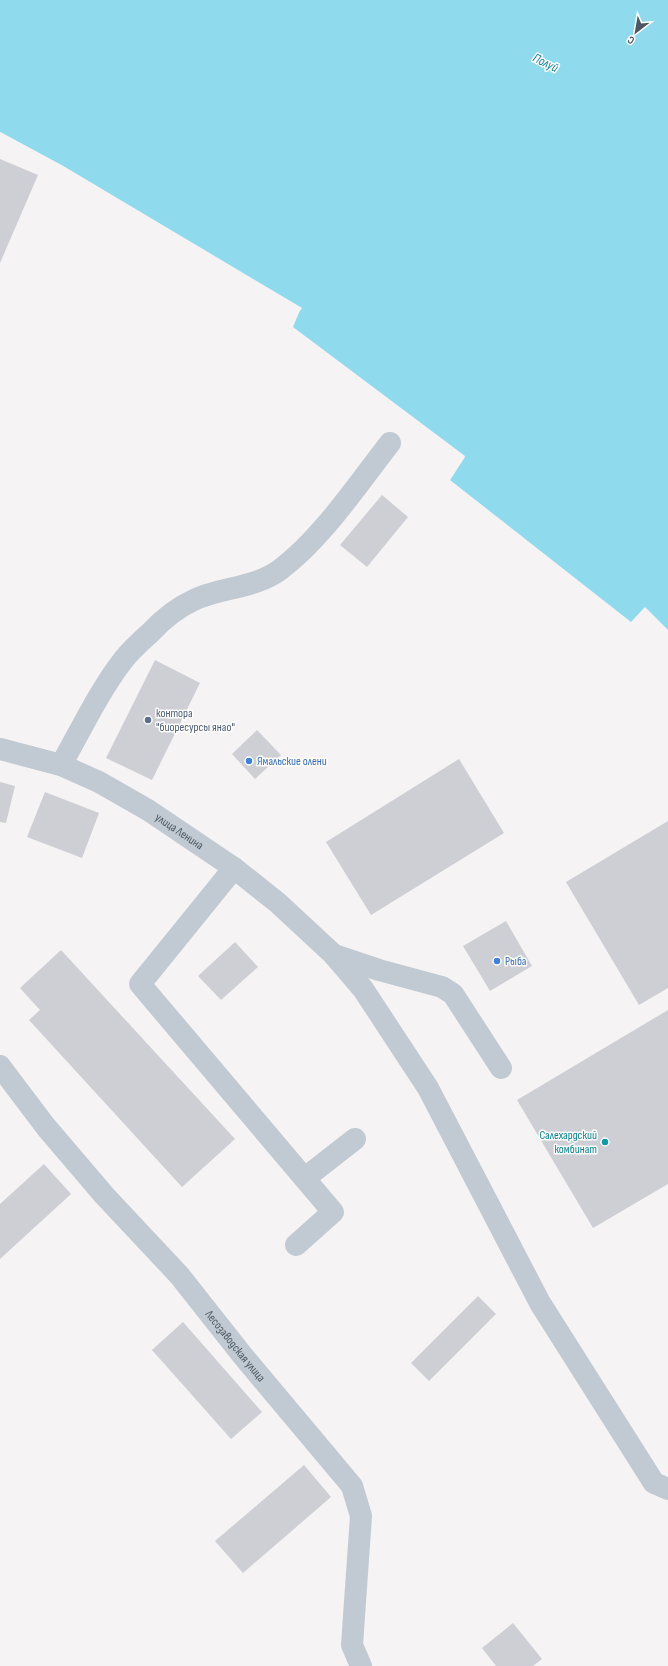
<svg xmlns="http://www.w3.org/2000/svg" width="668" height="1666" font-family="'Sofia Sans Condensed',sans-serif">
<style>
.water{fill:#90daee}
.pier{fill:#f5f3f3}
.building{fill:#cdcfd5}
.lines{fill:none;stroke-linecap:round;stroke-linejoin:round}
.minor{stroke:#c1cad2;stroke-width:22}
.service-dot{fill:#5c6f8a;stroke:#fff;stroke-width:1.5}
.shop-dot{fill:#3f7fe0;stroke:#fff;stroke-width:1.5}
.culture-dot{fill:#0f9aa8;stroke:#fff;stroke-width:1.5}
.labels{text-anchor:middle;stroke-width:3;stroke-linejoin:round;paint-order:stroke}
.service-label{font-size:12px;fill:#4e5e75;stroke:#fff;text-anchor:start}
.shop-label{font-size:12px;fill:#366cbe;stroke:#fff;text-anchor:start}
.street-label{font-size:12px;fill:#4a5661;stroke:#fff}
.culture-label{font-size:12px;fill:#0d838f;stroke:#fff;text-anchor:end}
.water-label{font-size:13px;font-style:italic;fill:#0c7c9b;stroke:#fff}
</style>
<rect width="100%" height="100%" fill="#f5f3f3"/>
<path class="water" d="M0,0H668V630L645,607L631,622L450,480L465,456L293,327L301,308L63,166L0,132Z"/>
<g class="pier">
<path d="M0,132L63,166L302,308L296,316L299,309L62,168L0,135Z"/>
<path d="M305,337L465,457L450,480L448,479L462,457L304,339Z"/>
</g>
<g class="building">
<path d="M0,159L38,175L0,263Z"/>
<path d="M382,495L408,517L367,567L340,545Z"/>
<path d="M155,660L200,683L152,780L106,758Z"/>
<path d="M257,730L281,755L255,779L232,754Z"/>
<path d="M459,759L504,833L371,915L326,842Z"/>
<path d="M0,782L15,786L6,823L0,822Z"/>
<path d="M45,792L99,813L82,858L27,837Z"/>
<path d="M668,821V988L639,1005L566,882Z"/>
<path d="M506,921L532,966L490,991L463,946Z"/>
<path d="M235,942L258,967L221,1000L198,976Z"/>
<path d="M61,950L235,1139L182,1187L29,1020L40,1010L20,988Z"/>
<path d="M668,1010V1184L593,1228L517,1100Z"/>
<path d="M44,1164L71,1194L0,1259V1204Z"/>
<path d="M478,1296L496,1314L429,1381L411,1363Z"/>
<path d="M183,1322L262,1412L231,1439L152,1350Z"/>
<path d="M304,1465L331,1497L243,1573L215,1541Z"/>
<path d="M513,1623L542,1659L533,1666H496L482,1648Z"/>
</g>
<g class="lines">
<g class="minor">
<path id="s1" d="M0,749L61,765L99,782L148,810L234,868L278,903L334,955L363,989L428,1088L540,1303L654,1483L668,1489"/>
<path d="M61,765C81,730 99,691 124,659C132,649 141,641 150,633C163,619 178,607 196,599C223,587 256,588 281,569C322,538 358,484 390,443"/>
<path d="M234,868L140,984L333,1212L296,1245"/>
<path d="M334,955L379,970L442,987L453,994L501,1068"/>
<path id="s2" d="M0,1066L46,1127L104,1195L179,1275L243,1356L352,1486L361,1516L352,1645L361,1666"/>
<path d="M305,1178L355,1139"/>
</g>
</g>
<circle class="service-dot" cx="148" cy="720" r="4"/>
<g class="shop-dot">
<circle cx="249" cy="761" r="4"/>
<circle cx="497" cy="961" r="4"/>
</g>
<circle class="culture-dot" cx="605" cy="1142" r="4"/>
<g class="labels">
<g class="service-label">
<text x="156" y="717">контора<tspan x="156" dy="14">"биоресурсы янао"</tspan></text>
</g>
<g class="shop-label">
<text x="257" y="765">Ямальские олени</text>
<text x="505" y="965">Рыба</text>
</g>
<g class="street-label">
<text dy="4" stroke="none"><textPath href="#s1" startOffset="199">улица Ленина</textPath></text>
<text dy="4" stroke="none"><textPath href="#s2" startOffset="366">Лесозаводская улица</textPath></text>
</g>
<g class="culture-label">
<text x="597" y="1139">Салехардский<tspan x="597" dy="14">комбинат</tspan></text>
</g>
<g class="water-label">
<text transform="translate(546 62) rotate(27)" y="5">Полуй</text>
</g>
</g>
<g transform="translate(636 32) rotate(211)" stroke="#ffffff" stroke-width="3" paint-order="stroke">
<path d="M0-3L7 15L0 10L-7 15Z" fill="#4a5661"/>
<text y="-6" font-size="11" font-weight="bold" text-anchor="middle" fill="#4a5661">С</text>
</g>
</svg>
